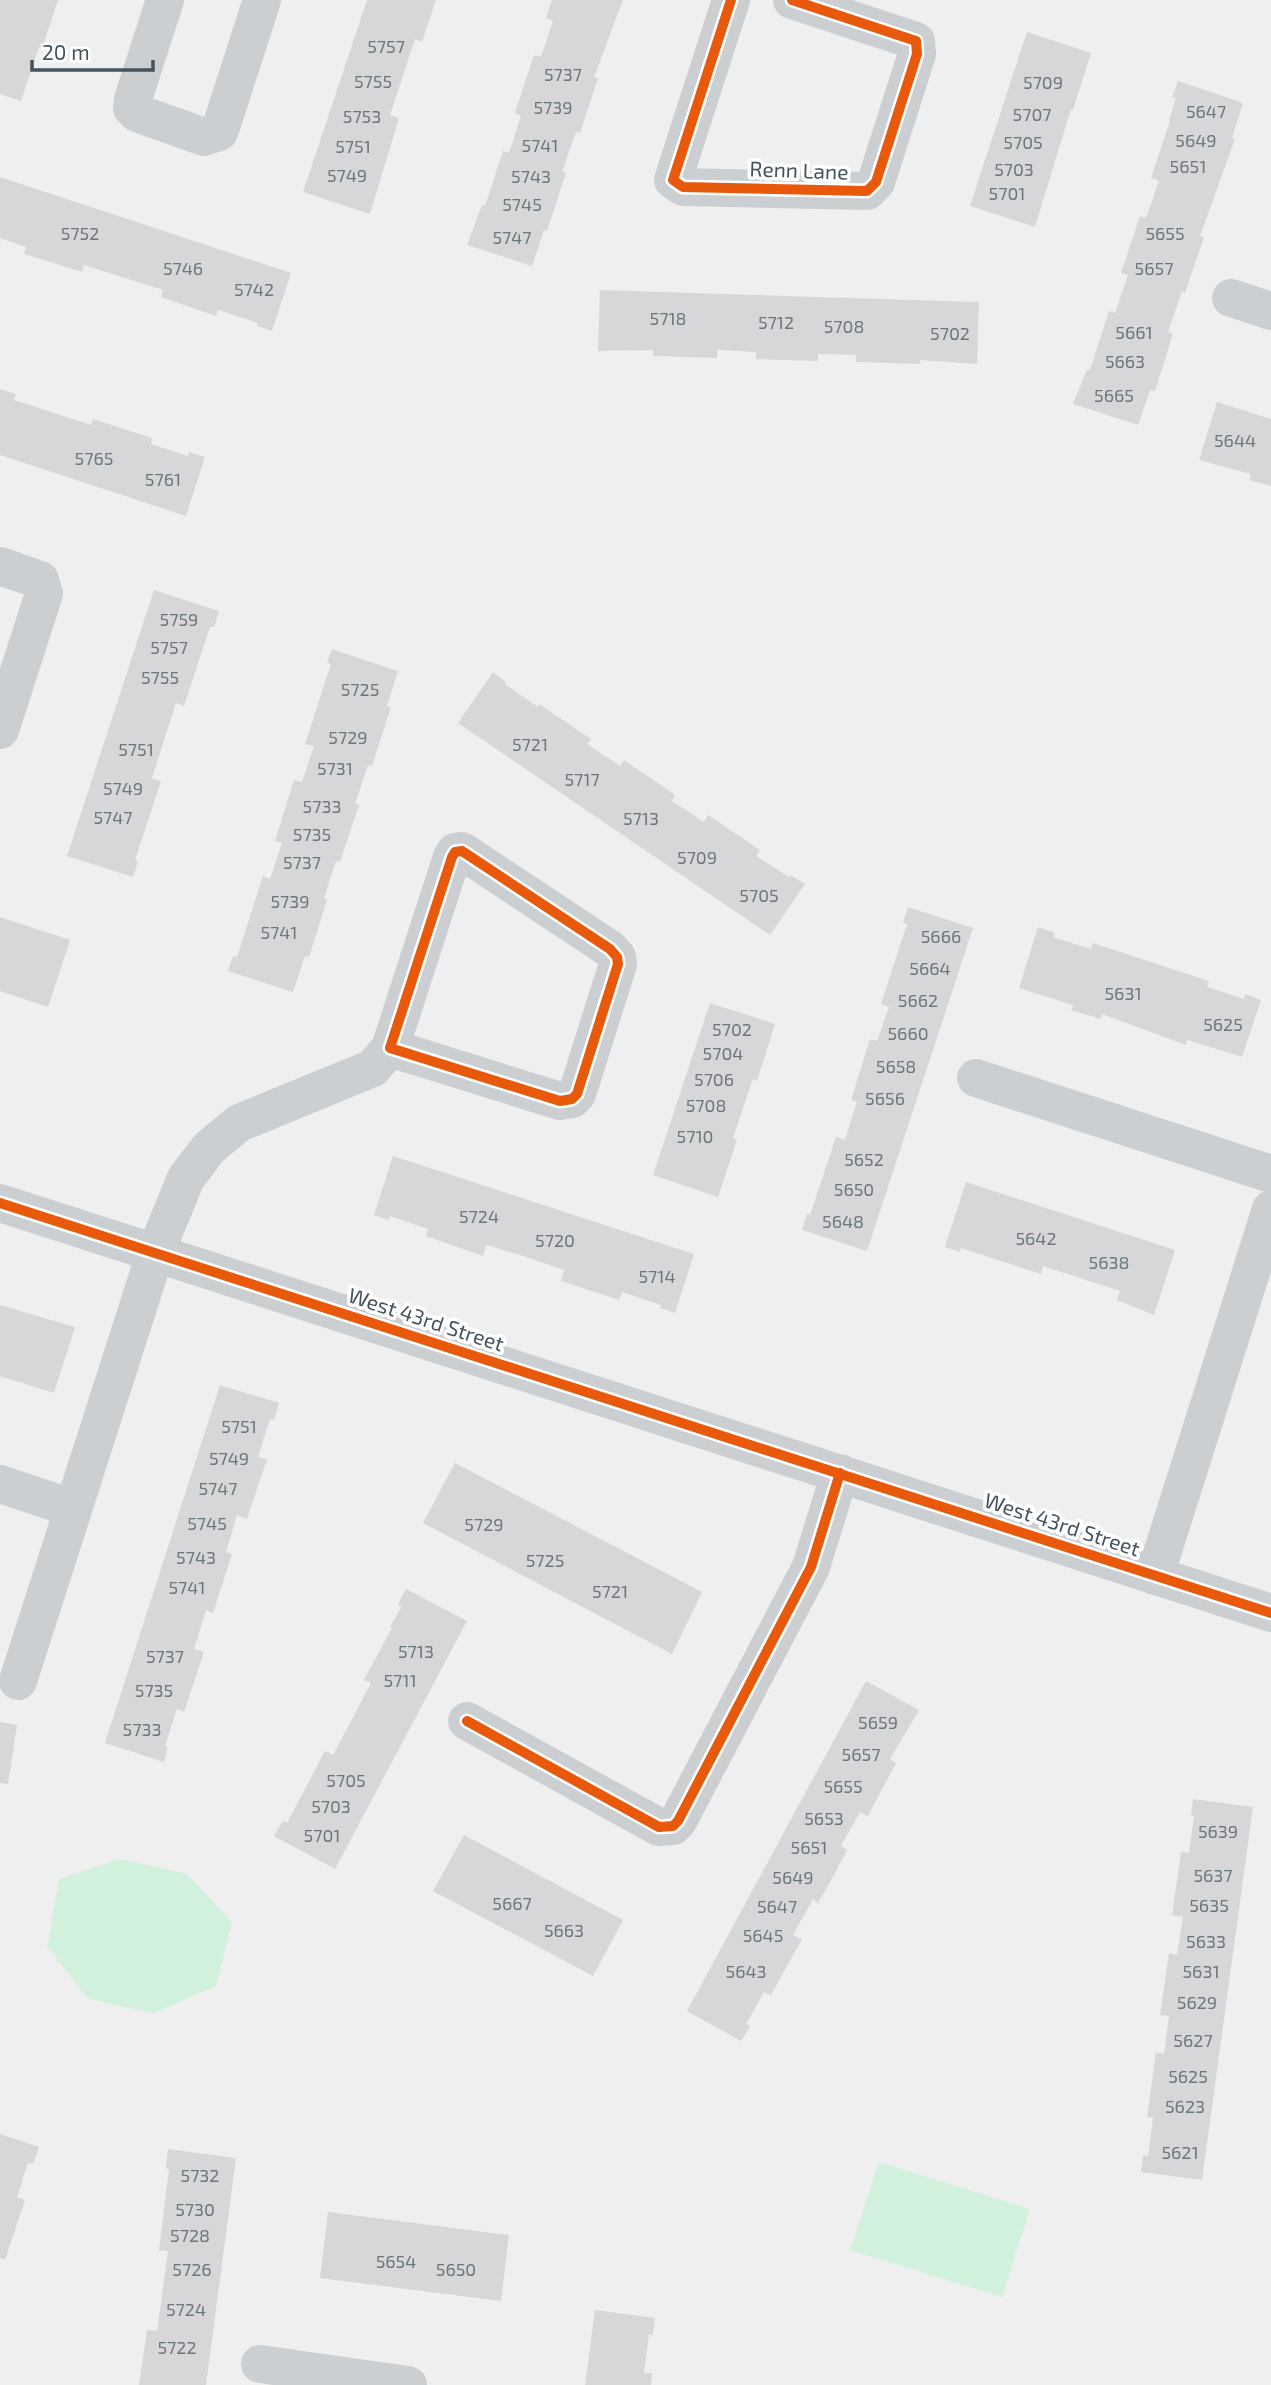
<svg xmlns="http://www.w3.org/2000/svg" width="1271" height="2385" font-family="'Exo 2',sans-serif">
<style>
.green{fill:#d2f1dc}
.building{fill:#d7d7d9}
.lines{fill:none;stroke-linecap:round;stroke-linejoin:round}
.minor{stroke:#cbcfd1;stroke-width:38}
.cycleway-casing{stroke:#fff;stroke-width:15}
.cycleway{stroke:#e8590c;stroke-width:10}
.labels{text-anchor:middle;stroke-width:7;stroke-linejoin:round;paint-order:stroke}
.number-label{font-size:18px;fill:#6b767d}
.street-label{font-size:21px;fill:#45535d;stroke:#fff}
</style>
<rect width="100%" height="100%" fill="#f0efef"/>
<g class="green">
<path d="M120,1859L187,1874L232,1922L216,1986L154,2013L88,1999L47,1946L59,1879Z"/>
<path d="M879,2162L1030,2209L1002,2297L850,2250Z"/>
</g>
<g class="building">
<path d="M0,0H58L42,48L39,47L21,101L0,94Z"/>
<path d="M367,0H436L422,42L415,39L390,115L399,118L370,214L303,192Z"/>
<path d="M552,0H623L594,77L598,78L580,133L576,132L562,172L566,173L547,231L544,230L532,266L467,245L482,205L485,206L503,151L509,153L521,116L515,113L534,55L541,57L553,21L546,18Z"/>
<path d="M1027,32L1091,53L1073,110L1071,109L1035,227L970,206Z"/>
<path d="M1178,81L1243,103L1232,138L1235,139L1200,236L1204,237L1185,293L1182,291L1168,332L1173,334L1155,391L1150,390L1138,425L1073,404L1087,370H1090L1109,311L1115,313L1128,275L1121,273L1140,216L1146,218L1159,181L1151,178L1170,121L1169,120L1176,98L1172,97Z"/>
<path d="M0,177L291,273L272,331L257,326L258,323L218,310L216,316L161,297L163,290L84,265L82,272L24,254L26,247L0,238Z"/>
<path d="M600,290L979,302L977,364L920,360V364L856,362V355L818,354V361L756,359V352L717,350V358L653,356V350L598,351Z"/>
<path d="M0,389L16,394L14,400L91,425L93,419L152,438L151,444L188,456L189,452L205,457L186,516L0,455Z"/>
<path d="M1217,402L1271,419V486L1249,480L1251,474L1199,460Z"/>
<path d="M154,590L219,611L214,627H210L184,706L176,703L166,734L152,778L161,781L135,860L138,861L133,877L67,856Z"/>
<path d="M332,649L398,671L387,706L391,707L372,766L368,765L355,804L359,805L340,862L336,861L324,898L327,900L309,957L305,956L293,992L228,971L233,956L237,957L263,876L270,879L282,843L275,841L294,780L302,782L314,746L305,744L331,664L327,663Z"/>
<path d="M493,672L506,682L505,684L538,707L539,704L591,739L587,744L620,766L624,760L675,795L672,801L704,822L708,815L760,850L756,856L789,877L790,875L805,884L770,935L458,723Z"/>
<path d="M908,907L973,928L867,1251L802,1230L807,1214L810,1215L836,1137L845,1140L857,1102L851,1100L870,1039L877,1041L889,1007L881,1004L907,924L903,923Z"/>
<path d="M0,917L70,940L48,1007L0,991Z"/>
<path d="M1038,927L1055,933L1053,937L1091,949L1093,943L1209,981L1207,987L1244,999L1245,994L1261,1000L1242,1057L1187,1040L1186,1045L1102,1014L1100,1019L1071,1010L1073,1005L1019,988Z"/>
<path d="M710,1003L775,1024L757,1081L752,1079V1081L733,1138L737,1140L718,1197L653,1175Z"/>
<path d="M393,1156L694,1254L675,1313L660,1308L661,1305L622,1292L619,1300L561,1281L564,1270L517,1254L486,1245L483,1256L426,1236L428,1229L390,1216L389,1220L374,1215Z"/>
<path d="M966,1182L1175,1250L1154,1315L1117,1300L1120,1291L1043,1266L1041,1274L961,1248L960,1252L945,1247Z"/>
<path d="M0,1305L75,1327L54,1393L0,1376Z"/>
<path d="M220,1385L279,1403L274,1420L270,1419L258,1457L267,1459L247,1519L237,1515L226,1552L232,1554L213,1613L206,1610L194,1649L204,1652L184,1712L177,1709L165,1746L168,1747L164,1762L105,1743Z"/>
<path d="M455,1463L702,1592L672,1654L423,1523Z"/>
<path d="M406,1589L467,1621L335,1869L274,1836L283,1821L287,1823L325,1751L333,1755L371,1683L364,1680L392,1628L390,1627L402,1606L398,1604Z"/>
<path d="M866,1681L919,1710L890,1759L896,1763L868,1816L860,1812L841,1846L847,1850L829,1884L818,1903L813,1899L793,1935L802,1939L771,1995L764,1992L746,2024L750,2026L741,2041L687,2011Z"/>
<path d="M0,1722L17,1725L8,1784L0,1783Z"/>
<path d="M1193,1799L1253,1807L1202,2180L1141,2172L1143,2155L1148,2156L1153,2118L1147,2117L1156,2053L1164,2054L1169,2016L1160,2015L1169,1953L1177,1955L1183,1917L1172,1915L1181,1852L1189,1853L1194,1816H1191Z"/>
<path d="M464,1835L623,1920L593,1976L433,1891Z"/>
<path d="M0,2134L39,2147L33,2164L28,2163L17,2197L25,2200L5,2260L0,2258Z"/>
<path d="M168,2149L236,2158L206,2385H139L147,2330L157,2331L168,2251L159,2250L169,2169L166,2168Z"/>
<path d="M328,2212L509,2235L501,2301L320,2278Z"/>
<path d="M595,2310L655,2318L653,2335L649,2334L644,2373H652L651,2385H585Z"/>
</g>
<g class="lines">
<g class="minor">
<path d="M165,0L133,99L132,108L137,113L204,137L219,132L221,127L262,0"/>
<path d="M731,0L673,180L683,187L867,191L876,182L917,54L916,41L792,0"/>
<path d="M1231,298L1271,311"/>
<path d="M0,566L40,580L44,594L0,730"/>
<path d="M462,851L610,949L617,957L618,964L577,1094L572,1099L560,1101L390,1048L452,857L455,852Z"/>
<path d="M976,1078L1271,1174"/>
<path d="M0,1203L1271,1613"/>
<path d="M0,1484L72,1508"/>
<path d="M1155,1576L1271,1209"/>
<path d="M18,1681L155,1254L186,1178L209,1148L239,1123L373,1068L390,1048"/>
<path d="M467,1721L659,1827L673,1826L678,1821L811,1567L840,1473"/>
<path d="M260,2364L408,2385"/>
</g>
<defs>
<g id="cycleway">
<path d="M731,0L673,180L683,187L867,191L876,182L917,54L916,41L792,0"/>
<path d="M462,851L610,949L617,957L618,964L577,1094L572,1099L560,1101L390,1048L452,857L455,852Z"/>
<path d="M0,1203L1271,1613"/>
<path d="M467,1721L659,1827L673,1826L678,1821L811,1567L840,1473"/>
</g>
</defs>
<use href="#cycleway" class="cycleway-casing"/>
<use href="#cycleway" class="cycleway"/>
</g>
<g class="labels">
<g class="number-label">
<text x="386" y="53">5757</text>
<text x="563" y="81">5737</text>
<text x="373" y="88">5755</text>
<text x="1043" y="89">5709</text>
<text x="553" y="114">5739</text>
<text x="1206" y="118">5647</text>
<text x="1032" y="121">5707</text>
<text x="362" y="123">5753</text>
<text x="1196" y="147">5649</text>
<text x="1023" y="149">5705</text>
<text x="540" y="152">5741</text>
<text x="353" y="153">5751</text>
<text x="1188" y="173">5651</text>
<text x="1014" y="176">5703</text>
<text x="347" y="182">5749</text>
<text x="531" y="183">5743</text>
<text x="1007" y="200">5701</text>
<text x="522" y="211">5745</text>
<text x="80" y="240">5752</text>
<text x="1165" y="240">5655</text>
<text x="512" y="244">5747</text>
<text x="183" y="275">5746</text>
<text x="1154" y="275">5657</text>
<text x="254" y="296">5742</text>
<text x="668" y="325">5718</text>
<text x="776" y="329">5712</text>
<text x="844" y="333">5708</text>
<text x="1134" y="339">5661</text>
<text x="950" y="340">5702</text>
<text x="1125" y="368">5663</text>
<text x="1114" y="402">5665</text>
<text x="1235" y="447">5644</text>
<text x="94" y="465">5765</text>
<text x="163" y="486">5761</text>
<text x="179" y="626">5759</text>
<text x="169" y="654">5757</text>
<text x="160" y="684">5755</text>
<text x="360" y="696">5725</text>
<text x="348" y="744">5729</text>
<text x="530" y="751">5721</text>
<text x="136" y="756">5751</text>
<text x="335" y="775">5731</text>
<text x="582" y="786">5717</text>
<text x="123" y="795">5749</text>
<text x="322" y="813">5733</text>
<text x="113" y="824">5747</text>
<text x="641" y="825">5713</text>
<text x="312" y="841">5735</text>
<text x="697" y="864">5709</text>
<text x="302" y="869">5737</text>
<text x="759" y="902">5705</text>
<text x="290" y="908">5739</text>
<text x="279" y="939">5741</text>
<text x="941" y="943">5666</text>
<text x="930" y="975">5664</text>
<text x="1123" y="1000">5631</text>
<text x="918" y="1007">5662</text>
<text x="1223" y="1031">5625</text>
<text x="732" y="1036">5702</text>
<text x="908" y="1040">5660</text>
<text x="723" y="1060">5704</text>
<text x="896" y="1073">5658</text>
<text x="714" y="1086">5706</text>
<text x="885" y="1105">5656</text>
<text x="706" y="1112">5708</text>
<text x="695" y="1143">5710</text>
<text x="864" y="1166">5652</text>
<text x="854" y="1196">5650</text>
<text x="479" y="1223">5724</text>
<text x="843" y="1228">5648</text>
<text x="1036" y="1245">5642</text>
<text x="555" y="1247">5720</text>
<text x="1109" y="1269">5638</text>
<text x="657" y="1283">5714</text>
<text x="239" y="1433">5751</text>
<text x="229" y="1465">5749</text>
<text x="218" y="1495">5747</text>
<text x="207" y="1530">5745</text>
<text x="484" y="1531">5729</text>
<text x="196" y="1564">5743</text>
<text x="545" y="1567">5725</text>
<text x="187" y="1594">5741</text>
<text x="610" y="1598">5721</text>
<text x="416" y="1658">5713</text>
<text x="165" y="1663">5737</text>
<text x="400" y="1687">5711</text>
<text x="154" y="1697">5735</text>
<text x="878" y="1729">5659</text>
<text x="142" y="1736">5733</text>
<text x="861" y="1761">5657</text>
<text x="346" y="1787">5705</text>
<text x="843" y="1793">5655</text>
<text x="331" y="1813">5703</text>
<text x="824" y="1825">5653</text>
<text x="1218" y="1838">5639</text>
<text x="322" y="1842">5701</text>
<text x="809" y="1854">5651</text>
<text x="1213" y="1882">5637</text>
<text x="793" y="1884">5649</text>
<text x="512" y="1910">5667</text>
<text x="1209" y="1912">5635</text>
<text x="777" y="1913">5647</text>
<text x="564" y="1937">5663</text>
<text x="763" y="1942">5645</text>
<text x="1206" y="1948">5633</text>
<text x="746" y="1978">5643</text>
<text x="1201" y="1978">5631</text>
<text x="1197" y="2009">5629</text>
<text x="1193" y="2047">5627</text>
<text x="1188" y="2083">5625</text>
<text x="1185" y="2113">5623</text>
<text x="1180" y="2159">5621</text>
<text x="200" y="2182">5732</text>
<text x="195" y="2216">5730</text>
<text x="190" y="2242">5728</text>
<text x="396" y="2268">5654</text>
<text x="192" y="2276">5726</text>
<text x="456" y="2276">5650</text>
<text x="186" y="2316">5724</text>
<text x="177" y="2354">5722</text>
</g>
<g class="street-label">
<text transform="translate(799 171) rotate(2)" y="7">Renn Lane</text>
<text transform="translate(426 1320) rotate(18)" y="7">West 43rd Street</text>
<text transform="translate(1062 1525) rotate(18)" y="7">West 43rd Street</text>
</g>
</g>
<path d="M32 60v10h121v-10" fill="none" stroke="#45535d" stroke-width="3.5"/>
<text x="42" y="60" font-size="21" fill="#45535d" stroke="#ffffff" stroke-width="5" paint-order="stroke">20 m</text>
</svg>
